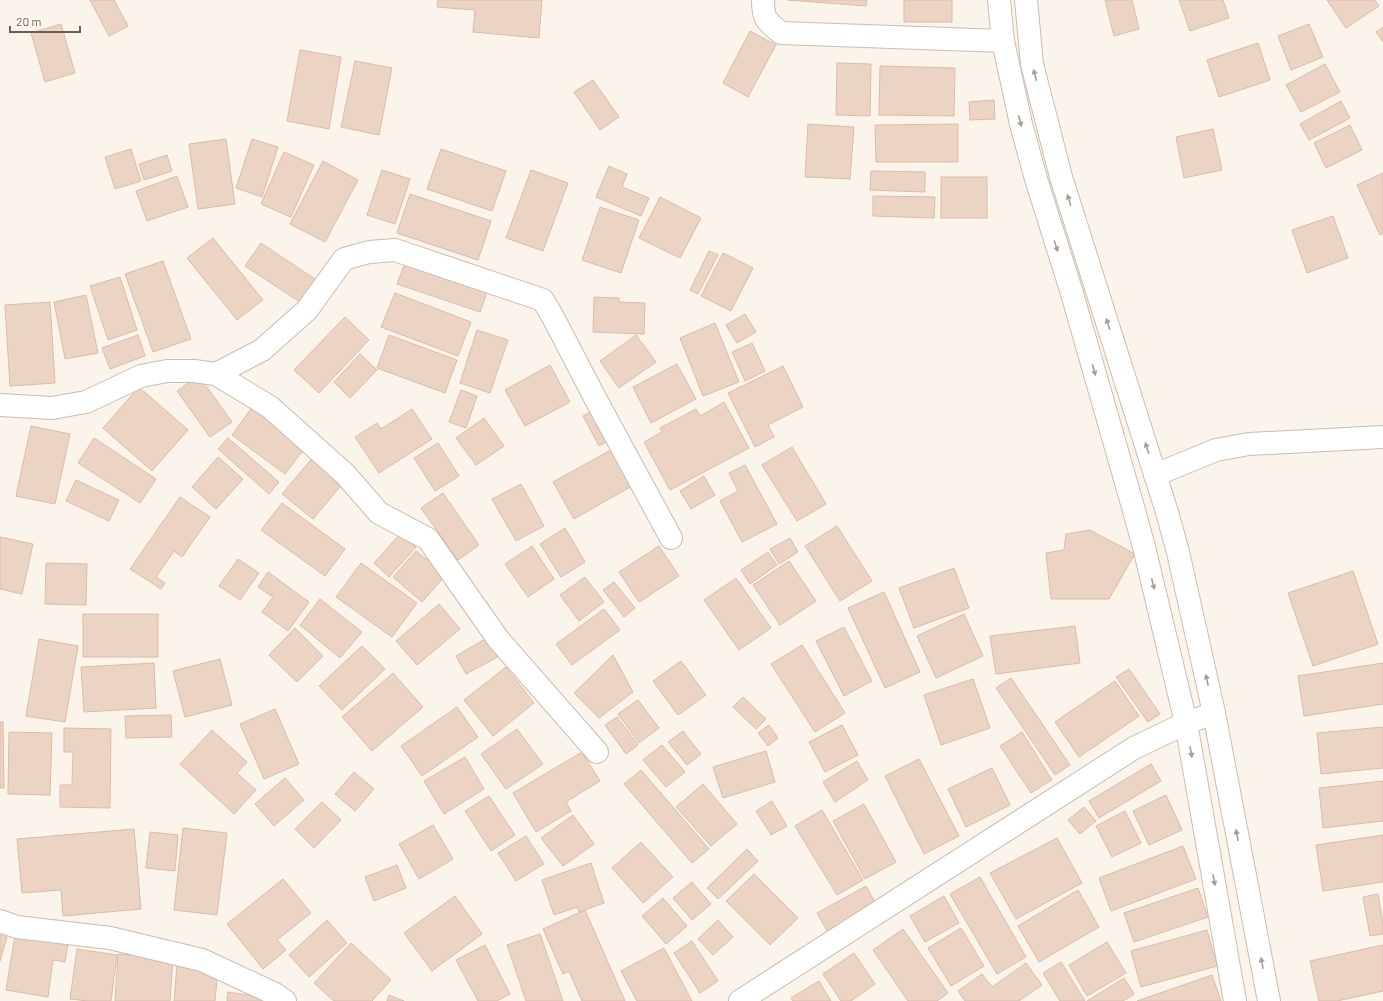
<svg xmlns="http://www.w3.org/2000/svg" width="1383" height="1001" font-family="Barlow,sans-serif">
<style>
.building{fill:#ecd4c5;stroke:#ddbba7}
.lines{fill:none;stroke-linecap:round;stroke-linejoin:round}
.street-casing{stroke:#cbbcb1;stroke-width:24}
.secondary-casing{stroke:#cdbcaf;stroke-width:24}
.street{stroke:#fff;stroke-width:22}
.secondary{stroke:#fff;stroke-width:22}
.oneway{fill:#aa9d96}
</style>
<rect width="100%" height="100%" fill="#faf4ea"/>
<g class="building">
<path d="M90,0H114L128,26L109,36Z"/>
<path d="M438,0H542L539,38L473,32L475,10L437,7Z"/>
<path d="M788,0H867L866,6Z"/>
<rect x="904" y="0" width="48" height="22"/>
<path d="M1105,0H1132L1139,29L1114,36Z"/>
<path d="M1179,0H1223L1229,18L1190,31Z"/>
<path d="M1327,0H1375L1379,6L1346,28Z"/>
<path d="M61,24L75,73L45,82L31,33Z"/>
<path d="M1309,24L1323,57L1291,70L1278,36Z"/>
<path d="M1383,27V42L1376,32Z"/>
<path d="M750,31L776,45L748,97L723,83Z"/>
<path d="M1258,43L1270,80L1219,97L1207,60Z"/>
<path d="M300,50L341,57L329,129L287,121Z"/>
<path d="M355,61L392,68L379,135L341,127Z"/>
<path d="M837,63L871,64L870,116L836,115Z"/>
<path d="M1325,64L1340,92L1301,112L1286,85Z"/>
<path d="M880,66L955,68L954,116L879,115Z"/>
<path d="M593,80L619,117L600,130L574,92Z"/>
<path d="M994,100L995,119L970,120L969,102Z"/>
<path d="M1341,101L1350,118L1309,140L1300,124Z"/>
<path d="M808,124L854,127L850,179L805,177Z"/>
<path d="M958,124V162H876L875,125Z"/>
<path d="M1350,125L1362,150L1326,168L1314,143Z"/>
<path d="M1213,129L1222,170L1184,178L1176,137Z"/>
<path d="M226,139L235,204L198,209L189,144Z"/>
<path d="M252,139L278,147L262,197L236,188Z"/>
<path d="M131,149L141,181L115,189L105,157Z"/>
<path d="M441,149L506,171L492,211L427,189Z"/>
<path d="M284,152L314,165L291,217L261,204Z"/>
<path d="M167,155L172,171L144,180L139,164Z"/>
<path d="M323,161L358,180L325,242L290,224Z"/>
<path d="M609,166L627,174L622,187L649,198L641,216L596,197Z"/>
<path d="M382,170L410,179L395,224L367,215Z"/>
<path d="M531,170L568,183L543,251L506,238Z"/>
<path d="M871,171L925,172V192L870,190Z"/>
<path d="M1383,173V233L1380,235L1357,185Z"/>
<path d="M177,176L188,207L147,221L136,191Z"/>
<rect x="941" y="177" width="46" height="41"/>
<path d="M410,194L491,221L478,260L397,233Z"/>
<path d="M873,196L935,197L934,218L873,216Z"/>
<path d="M660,197L701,218L680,258L639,238Z"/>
<path d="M600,207L639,220L621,273L582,260Z"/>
<path d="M1333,216L1348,258L1307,273L1292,230Z"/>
<path d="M213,238L263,300L237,320L187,258Z"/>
<path d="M261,243L315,279L300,302L245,266Z"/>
<path d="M709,251L718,255L698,294L690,290Z"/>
<path d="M723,253L753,268L731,311L701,296Z"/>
<path d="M163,261L191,339L153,352L125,274Z"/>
<path d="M405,263L487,292L480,312L397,284Z"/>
<path d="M120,277L137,330L108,340L90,286Z"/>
<path d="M395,293L471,322L458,356L381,327Z"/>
<path d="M86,295L98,353L65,359L54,302Z"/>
<path d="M594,297L619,298V302L645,303L644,334L593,332Z"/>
<path d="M50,302L55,383L10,386L5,305Z"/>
<path d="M745,314L756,332L737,343L726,325Z"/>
<path d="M345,317L369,340L319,393L294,370Z"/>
<path d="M715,323L739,382L703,396L680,338Z"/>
<path d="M477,330L508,340L490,393L460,383Z"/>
<path d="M138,335L145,356L110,369L102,348Z"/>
<path d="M389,335L457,360L445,393L377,368Z"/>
<path d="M636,335L656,362L619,388L600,361Z"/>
<path d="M752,343L765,371L745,381L732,352Z"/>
<path d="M360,354L377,370L350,398L334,382Z"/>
<path d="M677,364L696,399L651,423L633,387Z"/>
<path d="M550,365L570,402L525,426L505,390Z"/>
<path d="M783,366L803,407L768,425L774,437L755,447L728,393Z"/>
<path d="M199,376L232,422L210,437L177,391Z"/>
<path d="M139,387L188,430L152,471L103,428Z"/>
<path d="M461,390L477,396L466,428L449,422Z"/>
<path d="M724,402L749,448L670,490L644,442L662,432L660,428L696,409L700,416Z"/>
<path d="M253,406L307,445L285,474L232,435Z"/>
<path d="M597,408L614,438L599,446L583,416Z"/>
<path d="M412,409L432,439L379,473L355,437L377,423L381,429Z"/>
<path d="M484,418L504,446L476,465L456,438Z"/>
<path d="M31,426L70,434L55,504L16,496Z"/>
<path d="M94,438L156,479L140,503L78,463Z"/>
<path d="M228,438L279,482L269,494L218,449Z"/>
<path d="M438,443L459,476L435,491L414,458Z"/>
<path d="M792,447L826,504L797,521L762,465Z"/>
<path d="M611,450L632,486L574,519L553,482Z"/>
<path d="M314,456L344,482L313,519L282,494Z"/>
<path d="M218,457L243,479L216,509L192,487Z"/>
<path d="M745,465L777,524L742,542L720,501L738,491L729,473Z"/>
<path d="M704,476L715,495L691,509L680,491Z"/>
<path d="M76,480L119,500L109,521L66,501Z"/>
<path d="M521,484L544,526L516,541L492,499Z"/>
<path d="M443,493L479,545L458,560L421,508Z"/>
<path d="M180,497L210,517L182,557L174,551L156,577L165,583L161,589L130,569Z"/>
<path d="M282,503L345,549L325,576L261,530Z"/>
<path d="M837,526L872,581L840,601L805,546Z"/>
<path d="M565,528L585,562L561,577L540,544Z"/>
<path d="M1090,530L1135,554L1109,599H1051L1046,553L1064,550L1066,534Z"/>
<path d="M400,534L416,547L389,577L374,563Z"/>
<path d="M0,537L33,544L22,594L0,589Z"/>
<path d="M790,538L798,552L779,564L770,549Z"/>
<path d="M532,546L554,579L528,597L505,564Z"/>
<path d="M659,546L679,576L639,602L619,572Z"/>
<path d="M416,551L446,575L422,602L393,577Z"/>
<path d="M768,552L777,565L750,584L741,570Z"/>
<path d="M238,559L259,573L240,600L219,586Z"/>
<path d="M789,561L816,601L780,625L753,585Z"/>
<path d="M46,563L87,564L86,605L45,604Z"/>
<path d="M361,563L417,603L392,637L336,597Z"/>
<path d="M954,568L969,608L914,628L899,588Z"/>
<path d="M1353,571L1378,644L1313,666L1288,593Z"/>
<path d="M268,572L309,602L288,631L262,612L273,597L258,587Z"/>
<path d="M585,577L604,602L579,621L560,595Z"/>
<path d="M736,578L771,628L739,650L704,600Z"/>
<path d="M614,582L635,608L624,617L603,590Z"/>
<path d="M884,592L920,672L885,688L848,608Z"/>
<path d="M320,599L362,632L340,658L300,625Z"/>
<path d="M439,604L460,629L417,665L396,641Z"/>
<path d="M604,609L620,630L572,665L556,644Z"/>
<rect x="83" y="614" width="75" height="43"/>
<path d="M964,614L983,656L936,678L917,636Z"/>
<path d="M1075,626L1080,663L996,674L990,636Z"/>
<path d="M844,627L872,681L844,696L816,641Z"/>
<path d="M295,628L323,656L297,682L269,655Z"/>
<path d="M492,635L503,654L466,674L456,656Z"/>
<path d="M39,639L78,646L65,722L26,716Z"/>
<path d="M802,645L845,713L815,732L771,664Z"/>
<path d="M362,646L385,669L342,710L319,686Z"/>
<path d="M613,655L633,692L599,718L574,693Z"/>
<path d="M220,659L232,705L185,717L173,671Z"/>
<path d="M681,661L706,695L678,715L653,681Z"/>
<path d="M154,663L156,708L84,712L81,667Z"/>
<path d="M1383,663V704L1304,716L1298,676Z"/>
<path d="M506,667L534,703L493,736L464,700Z"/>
<path d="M1129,669L1160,714L1148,722L1116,677Z"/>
<path d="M393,673L423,707L372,751L342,717Z"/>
<path d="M1011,678L1070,765L1055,775L996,688Z"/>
<path d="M973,679L990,728L941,745L924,695Z"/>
<path d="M1115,681L1139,716L1079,757L1055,722Z"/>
<path d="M743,697L766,719L756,729L733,707Z"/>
<path d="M638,700L659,728L639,743L618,714Z"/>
<path d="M457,707L478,737L422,776L401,746Z"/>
<path d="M275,709L299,764L264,779L240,724Z"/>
<path d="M171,715L172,737L126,738L125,716Z"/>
<path d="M617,717L638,745L626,754L605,725Z"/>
<path d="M0,722H3L4,788H0Z"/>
<path d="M769,725L778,738L768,746L758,733Z"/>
<path d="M842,725L858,755L825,772L809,742Z"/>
<path d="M1383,727V768L1321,774L1317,733Z"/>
<path d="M64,728L111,729L110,808L60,807V785H72L73,752H64Z"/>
<path d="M517,729L543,764L506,789L481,754Z"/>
<path d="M212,730L247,762L237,773L256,790L234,814L180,764Z"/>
<path d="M683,731L701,754L687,765L668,742Z"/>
<path d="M9,732L52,733L50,795L8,794Z"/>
<path d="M1022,732L1052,780L1031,793L1000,746Z"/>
<path d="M662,745L685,772L666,787L643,760Z"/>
<path d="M766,751L775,782L723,798L713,767Z"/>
<path d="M582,752L600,781L566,802L571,811L536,832L513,793Z"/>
<path d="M465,757L484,789L444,814L424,781Z"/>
<path d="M919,759L959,836L924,854L885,776Z"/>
<path d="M857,761L868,780L835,802L823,782Z"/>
<path d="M1151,764L1161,781L1099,818L1089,801Z"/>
<path d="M992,768L1010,805L966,827L948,789Z"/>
<path d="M641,770L709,849L692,863L624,784Z"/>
<path d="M354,772L374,789L355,811L335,794Z"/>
<path d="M285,778L304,800L274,826L255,804Z"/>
<path d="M1383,781V821L1323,828L1319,788Z"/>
<path d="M703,784L737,824L711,846L676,807Z"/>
<path d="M1166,795L1182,830L1149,845L1133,811Z"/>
<path d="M489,796L515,835L491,851L465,811Z"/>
<path d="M772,801L787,826L771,835L756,811Z"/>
<path d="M322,802L341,820L314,848L295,829Z"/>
<path d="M864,804L896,862L865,879L833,821Z"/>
<path d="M1084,807L1096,821L1080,834L1068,820Z"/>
<path d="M822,810L863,880L837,895L795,826Z"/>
<path d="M1125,811L1141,843L1112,857L1096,826Z"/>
<path d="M573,815L594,844L563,866L541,838Z"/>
<path d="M433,825L453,859L419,879L399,844Z"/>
<path d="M183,828L227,833L217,915L174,910Z"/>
<path d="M134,829L141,909L63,916L61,890L22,893L17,839Z"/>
<path d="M150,832L178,835L175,871L146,868Z"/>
<path d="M1383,835V882L1323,891L1316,845Z"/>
<path d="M526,836L544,864L516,881L498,853Z"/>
<path d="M1057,838L1082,883L1016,919L990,873Z"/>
<path d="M641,842L673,877L643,903L612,868Z"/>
<path d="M1183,846L1196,879L1111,911L1099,878Z"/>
<path d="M747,849L758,861L718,899L707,888Z"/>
<path d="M591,863L604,903L579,912L577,907L554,915L542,880Z"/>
<path d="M397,865L406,888L374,901L365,877Z"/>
<path d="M754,874L798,918L770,945L726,901Z"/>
<path d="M980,877L1026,957L997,974L950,894Z"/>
<path d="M283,879L311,913L277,940L286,950L263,969L227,924Z"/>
<path d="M692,882L711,904L692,920L673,898Z"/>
<path d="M866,886L877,906L829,934L817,913Z"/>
<path d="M1198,888L1208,917L1134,942L1124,913Z"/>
<path d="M1078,890L1099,927L1039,962L1018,926Z"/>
<path d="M1378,894L1383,924V934L1370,936L1363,897Z"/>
<path d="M455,896L482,934L432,971L404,933Z"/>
<path d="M944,896L959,923L925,942L910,916Z"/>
<path d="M663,898L687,926L666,944L642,916Z"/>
<path d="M585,910L625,1001H582L569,971L563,974L543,929Z"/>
<path d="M327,920L347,943L309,977L289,955Z"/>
<path d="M718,920L733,937L713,955L698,939Z"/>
<path d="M961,928L984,966L951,986L928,948Z"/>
<path d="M903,929L948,993L937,1001H908L873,950Z"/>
<path d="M1207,930L1217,966L1141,987L1131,951Z"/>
<path d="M540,934L563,1001H526L507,945Z"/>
<path d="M0,935L7,937L0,961Z"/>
<path d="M15,936L68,943L65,962L53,960L48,997L6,990Z"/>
<path d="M692,941L718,981L700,993L674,953Z"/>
<path d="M1107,942L1126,973L1087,996L1069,965Z"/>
<path d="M351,943L391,980L372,1001H334L314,983Z"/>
<path d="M485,945L510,994L497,1001H478L456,960Z"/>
<path d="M1383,945V991L1337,1001H1319L1310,961Z"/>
<path d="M664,948L692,1001H637L621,971Z"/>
<path d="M77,949L117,955L111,1001H88L70,999Z"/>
<path d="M854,953L875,984L851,1001H841L823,974Z"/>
<path d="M118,954L173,958L170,1001H115Z"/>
<path d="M1061,962L1085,1001H1060L1043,973Z"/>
<path d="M1026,963L1042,985L1019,1001H965L958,991L982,974L992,987Z"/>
<path d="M177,965L218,969L215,1001H174Z"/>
<path d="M1212,975L1221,1001H1137Z"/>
<path d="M1124,978L1134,994L1123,1001H1087Z"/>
<path d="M819,981L831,1001H793L791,998Z"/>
<path d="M228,992L272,999V1001H227Z"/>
<path d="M389,995L404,1001H387Z"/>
</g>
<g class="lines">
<defs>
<g id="street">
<path d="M763,0C763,19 766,21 781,33L1003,41"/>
<path d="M216,374L262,350L307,310L344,259L369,252L395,250L543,300L554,319L594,396L671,538"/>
<path d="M0,405L52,408L86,402L141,376L167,371H194L216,374L270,407L345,474L379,513L428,539L498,639L597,752"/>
<path d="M1155,475L1216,450L1249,444L1383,437"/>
<path d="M0,921L17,927L110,938L202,960L275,994L285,1001"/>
<path d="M740,1001L1134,748L1186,723L1214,713"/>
</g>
<g id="secondary">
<path d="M999,0L1003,41L1021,124L1036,179L1071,290L1133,507L1144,547L1186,723L1235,1001"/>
<path d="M1026,0L1032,64L1061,177L1167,512L1178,552L1214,713L1269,1001"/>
</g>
</defs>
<use href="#street" class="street-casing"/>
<use href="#secondary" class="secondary-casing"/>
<use href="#street" class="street"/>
<use href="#secondary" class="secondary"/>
</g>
<defs><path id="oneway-solid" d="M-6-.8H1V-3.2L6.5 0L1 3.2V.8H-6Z"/></defs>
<g class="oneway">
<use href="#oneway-solid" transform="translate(1035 75) rotate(-105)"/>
<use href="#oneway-solid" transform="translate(1020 121) rotate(77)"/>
<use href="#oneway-solid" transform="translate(1069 200) rotate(-108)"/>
<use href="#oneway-solid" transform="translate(1056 246) rotate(72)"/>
<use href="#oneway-solid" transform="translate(1108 324) rotate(-107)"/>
<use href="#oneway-solid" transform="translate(1094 370) rotate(74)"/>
<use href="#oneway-solid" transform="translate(1147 448) rotate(-107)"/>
<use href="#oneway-solid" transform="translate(1153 584) rotate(76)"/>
<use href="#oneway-solid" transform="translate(1207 680) rotate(-102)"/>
<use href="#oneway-solid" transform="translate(1191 752) rotate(80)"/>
<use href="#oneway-solid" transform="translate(1237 835) rotate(-101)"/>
<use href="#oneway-solid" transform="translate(1214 880) rotate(80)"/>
<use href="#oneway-solid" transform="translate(1262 963) rotate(-101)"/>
</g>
<path d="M10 26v6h70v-6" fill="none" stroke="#725c50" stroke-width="2"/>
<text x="16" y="26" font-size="12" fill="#725c50" stroke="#fdf8f0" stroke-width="3" paint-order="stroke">20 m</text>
</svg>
